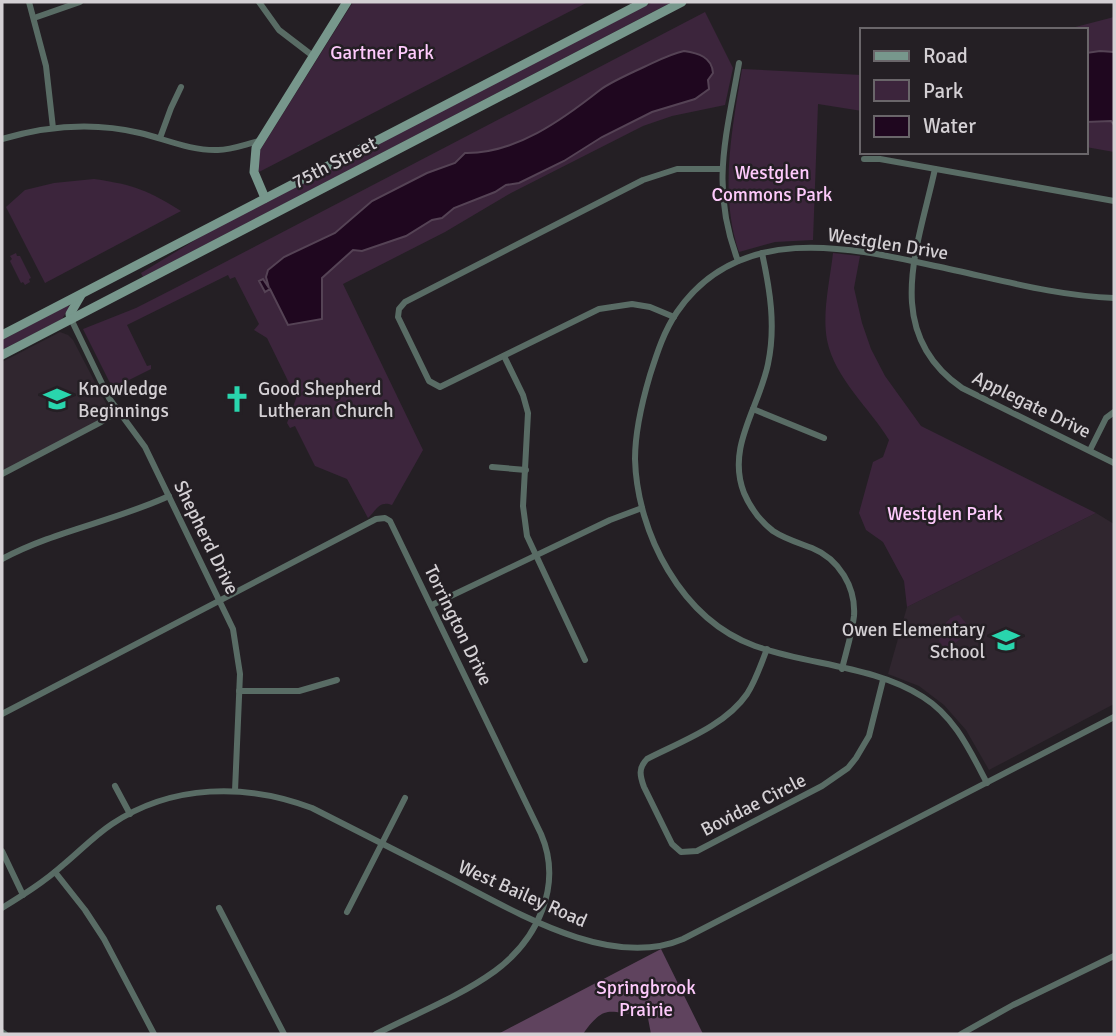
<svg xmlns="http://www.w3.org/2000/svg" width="1116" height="1036" font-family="Signika,sans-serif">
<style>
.built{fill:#30262f}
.green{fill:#3c253c}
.forest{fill:#5f435e}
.water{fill:#1f071f;stroke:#554355;stroke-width:2}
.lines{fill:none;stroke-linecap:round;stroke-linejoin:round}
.street{stroke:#596c65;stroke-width:6}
.secondary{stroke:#77978c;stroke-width:9}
.labels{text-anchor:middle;stroke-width:5;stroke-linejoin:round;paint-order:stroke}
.park-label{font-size:19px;fill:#fecafc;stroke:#241f24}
.street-label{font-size:19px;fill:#d4d0d4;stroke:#241f24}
.poi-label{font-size:19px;fill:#d4d0d4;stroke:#241f24;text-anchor:start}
</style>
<rect width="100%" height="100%" fill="#241f24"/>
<g class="built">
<path d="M60,332L68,335L73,340L112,415L2,473V362Z"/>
<path d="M1096,513L1114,524V704L989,770L966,730L944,705L919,686L888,674L907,607Z"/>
</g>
<g class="green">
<path d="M353,2H588L259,172L257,164L259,152Z"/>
<path d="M653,2H672L143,277L141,273L215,228Z"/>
<path d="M705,12L733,68L725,105L672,116L643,126L511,193L445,232L343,284L423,450L392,505C379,500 376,511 368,518L347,479L315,466L295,426L290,428L287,423L297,396L291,392V387L267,338L254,330L259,324L235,277L230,279L228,275L127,325L147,366L151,365V369L117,386L111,385L83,329L136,308L183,284Z"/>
<path d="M1114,17V152L1086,147V30H1064Z"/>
<path d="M742,69L862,75V111L818,104L813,240L775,242L739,252C719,194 732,129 742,69Z"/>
<path d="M94,179C135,185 147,190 181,211L45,283L6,207L25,190L54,183Z"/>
<path d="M16,253L17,256H20L31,278L29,279L30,282L25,285L23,282L21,283L10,261L12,259L10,256Z"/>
<path d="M833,253L860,256L854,288L862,323L871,349L885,376L921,426L1096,513L907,607L904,581L883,542L866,530L859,513L873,462L883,457L889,440C869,407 835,379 827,340C822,313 830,280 833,253Z"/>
<path d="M68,305L69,308L62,319L2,350V340Z"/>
<path d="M959,615L966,623C967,637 955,644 945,649L939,641C941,630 946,617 959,615Z"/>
</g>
<path class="forest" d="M661,949L703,1034H651L647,1013C612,1018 608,998 583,1034H498Z"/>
<g class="water">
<path d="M684,51C698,53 712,57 713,73L708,80L709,89L695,99L652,112L602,137L564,161L519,183L506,185L495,192L454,208L442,218L432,220L406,236L362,251L353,250L322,278V319L288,325L270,289L265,292L259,281L263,279L269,288L266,277L268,270L284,257L335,233L372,201L427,173L455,163L465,153C515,154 562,120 600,90C609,83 633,72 644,67C657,61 670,54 684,51Z"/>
<path d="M1100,51L1114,52V125L1111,121L1086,122V53Z"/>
</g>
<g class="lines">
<g class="street">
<path d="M29,2L46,66L53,128"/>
<path d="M259,2L279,30L313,56"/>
<path d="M34,18L80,2"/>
<path d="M160,138L171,108L181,87"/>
<path d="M2,139C46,126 94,122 140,133C165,139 191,151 218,150C232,150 246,144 260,141"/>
<path d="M864,159H880L1114,201"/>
<path d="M935,169C918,247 881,332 962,388L1114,463"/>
<path d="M762,253C770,290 776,326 768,364C759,408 726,447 744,493C750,507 760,521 773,531C785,539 799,543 812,548C839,559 856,587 854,616C852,634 846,652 842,669"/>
<path d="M738,261C710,187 726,138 739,63"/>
<path d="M674,317L650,307L632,304L599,309L440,387L429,381L398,317L399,309L405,302L643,180L677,169H722"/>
<path d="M71,319L109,398L145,447L233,629L240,674L235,791"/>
<path d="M504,356L523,395L528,413L523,506L527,536L585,660"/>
<path d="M753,409L824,438"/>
<path d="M1090,450L1106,418L1114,412"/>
<path d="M492,467L526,470"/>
<path d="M2,474L101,422L118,411"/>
<path d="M2,559C54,531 115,521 169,496"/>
<path d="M432,605L610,520L642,508"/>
<path d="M767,649C761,664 756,680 747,694C725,726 680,742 647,759C638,768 640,776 644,787L672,844L681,852L697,851L822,786L848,768L856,758L869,736L883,680"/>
<path d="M239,691H299L337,680"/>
<path d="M2,714L376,519L385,518L390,521L541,834C563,885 538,939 495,971C459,997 415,1014 376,1034"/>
<path d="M987,783C970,751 955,717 923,697C875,666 808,665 755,646C681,619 637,533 635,459C635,430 642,402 650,375C657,353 664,331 677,312C738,223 846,246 935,266C994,278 1054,296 1114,298"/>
<path d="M115,786L130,814"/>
<path d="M2,851L23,895"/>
<path d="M55,872L85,910L104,939L154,1034"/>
<path d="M2,908C23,895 44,882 63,865C79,852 94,836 112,824C172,784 246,783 312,808C357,831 401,853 446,876C511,909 609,971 683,939L1114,717"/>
<path d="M219,908L284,1034"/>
<path d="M347,912L405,798"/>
<path d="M2,1032L5,1034"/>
<path d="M961,1034L1013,1005L1114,956"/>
</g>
<g class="secondary">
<path d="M265,198L254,172L256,148L347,2"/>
<path d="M71,319L70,314L81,295"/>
<path d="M2,335L644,2"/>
<path d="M2,355L682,2"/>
</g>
</g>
<defs>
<symbol id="school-bare" viewBox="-9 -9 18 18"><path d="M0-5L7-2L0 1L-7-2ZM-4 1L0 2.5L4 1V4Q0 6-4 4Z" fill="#29d5ad" stroke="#241f24" stroke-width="2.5" paint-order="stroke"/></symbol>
<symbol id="church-bare" viewBox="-9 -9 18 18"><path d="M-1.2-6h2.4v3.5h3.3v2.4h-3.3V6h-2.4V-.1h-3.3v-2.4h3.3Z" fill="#29d5ad" stroke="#241f24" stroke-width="2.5" paint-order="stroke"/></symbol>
</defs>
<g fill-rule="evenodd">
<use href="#school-bare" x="38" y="380" width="38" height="38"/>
<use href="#church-bare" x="218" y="380" width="38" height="38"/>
<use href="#school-bare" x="987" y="621" width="38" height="38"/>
</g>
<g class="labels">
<g class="park-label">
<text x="382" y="59">Gartner Park</text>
<text x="772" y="179">Westglen<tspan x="772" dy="22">Commons Park</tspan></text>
<text x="945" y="520">Westglen Park</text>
<text x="646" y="994">Springbrook<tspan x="646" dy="22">Prairie</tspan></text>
</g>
<g class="street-label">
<text transform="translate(334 162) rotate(-27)" y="7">75th Street</text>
<text transform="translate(888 243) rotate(9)" y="7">Westglen Drive</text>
<text transform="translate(1032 404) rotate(26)" y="7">Applegate Drive</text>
<text transform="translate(207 537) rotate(64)" y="7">Shepherd Drive</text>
<text transform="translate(459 625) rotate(64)" y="7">Torrington Drive</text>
<text transform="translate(753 804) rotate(-27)" y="7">Bovidae Circle</text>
<text transform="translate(523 893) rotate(24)" y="7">West Bailey Road</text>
</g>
<g class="poi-label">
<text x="78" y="395">Knowledge<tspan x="78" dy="22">Beginnings</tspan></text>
<text x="258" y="395">Good Shepherd<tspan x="258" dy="22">Lutheran Church</tspan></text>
<text x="985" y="636" text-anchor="end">Owen Elementary<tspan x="985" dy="22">School</tspan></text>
</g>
</g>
<rect width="1116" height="1036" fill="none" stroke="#d4d0d4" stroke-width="7"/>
<rect x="860" y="28" width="228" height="126" fill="#241f24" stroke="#6a666a" stroke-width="2"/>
<rect x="874" y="51" width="35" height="10" fill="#77978c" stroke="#6a666a" stroke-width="2"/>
<text x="923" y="63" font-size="21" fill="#d4d0d4">Road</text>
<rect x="874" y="80" width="35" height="21" fill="#3c253c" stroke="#6a666a" stroke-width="2"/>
<text x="923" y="98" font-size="21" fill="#d4d0d4">Park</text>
<rect x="874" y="116" width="35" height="21" fill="#1f071f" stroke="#6a666a" stroke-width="2"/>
<text x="923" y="133" font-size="21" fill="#d4d0d4">Water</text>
</svg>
